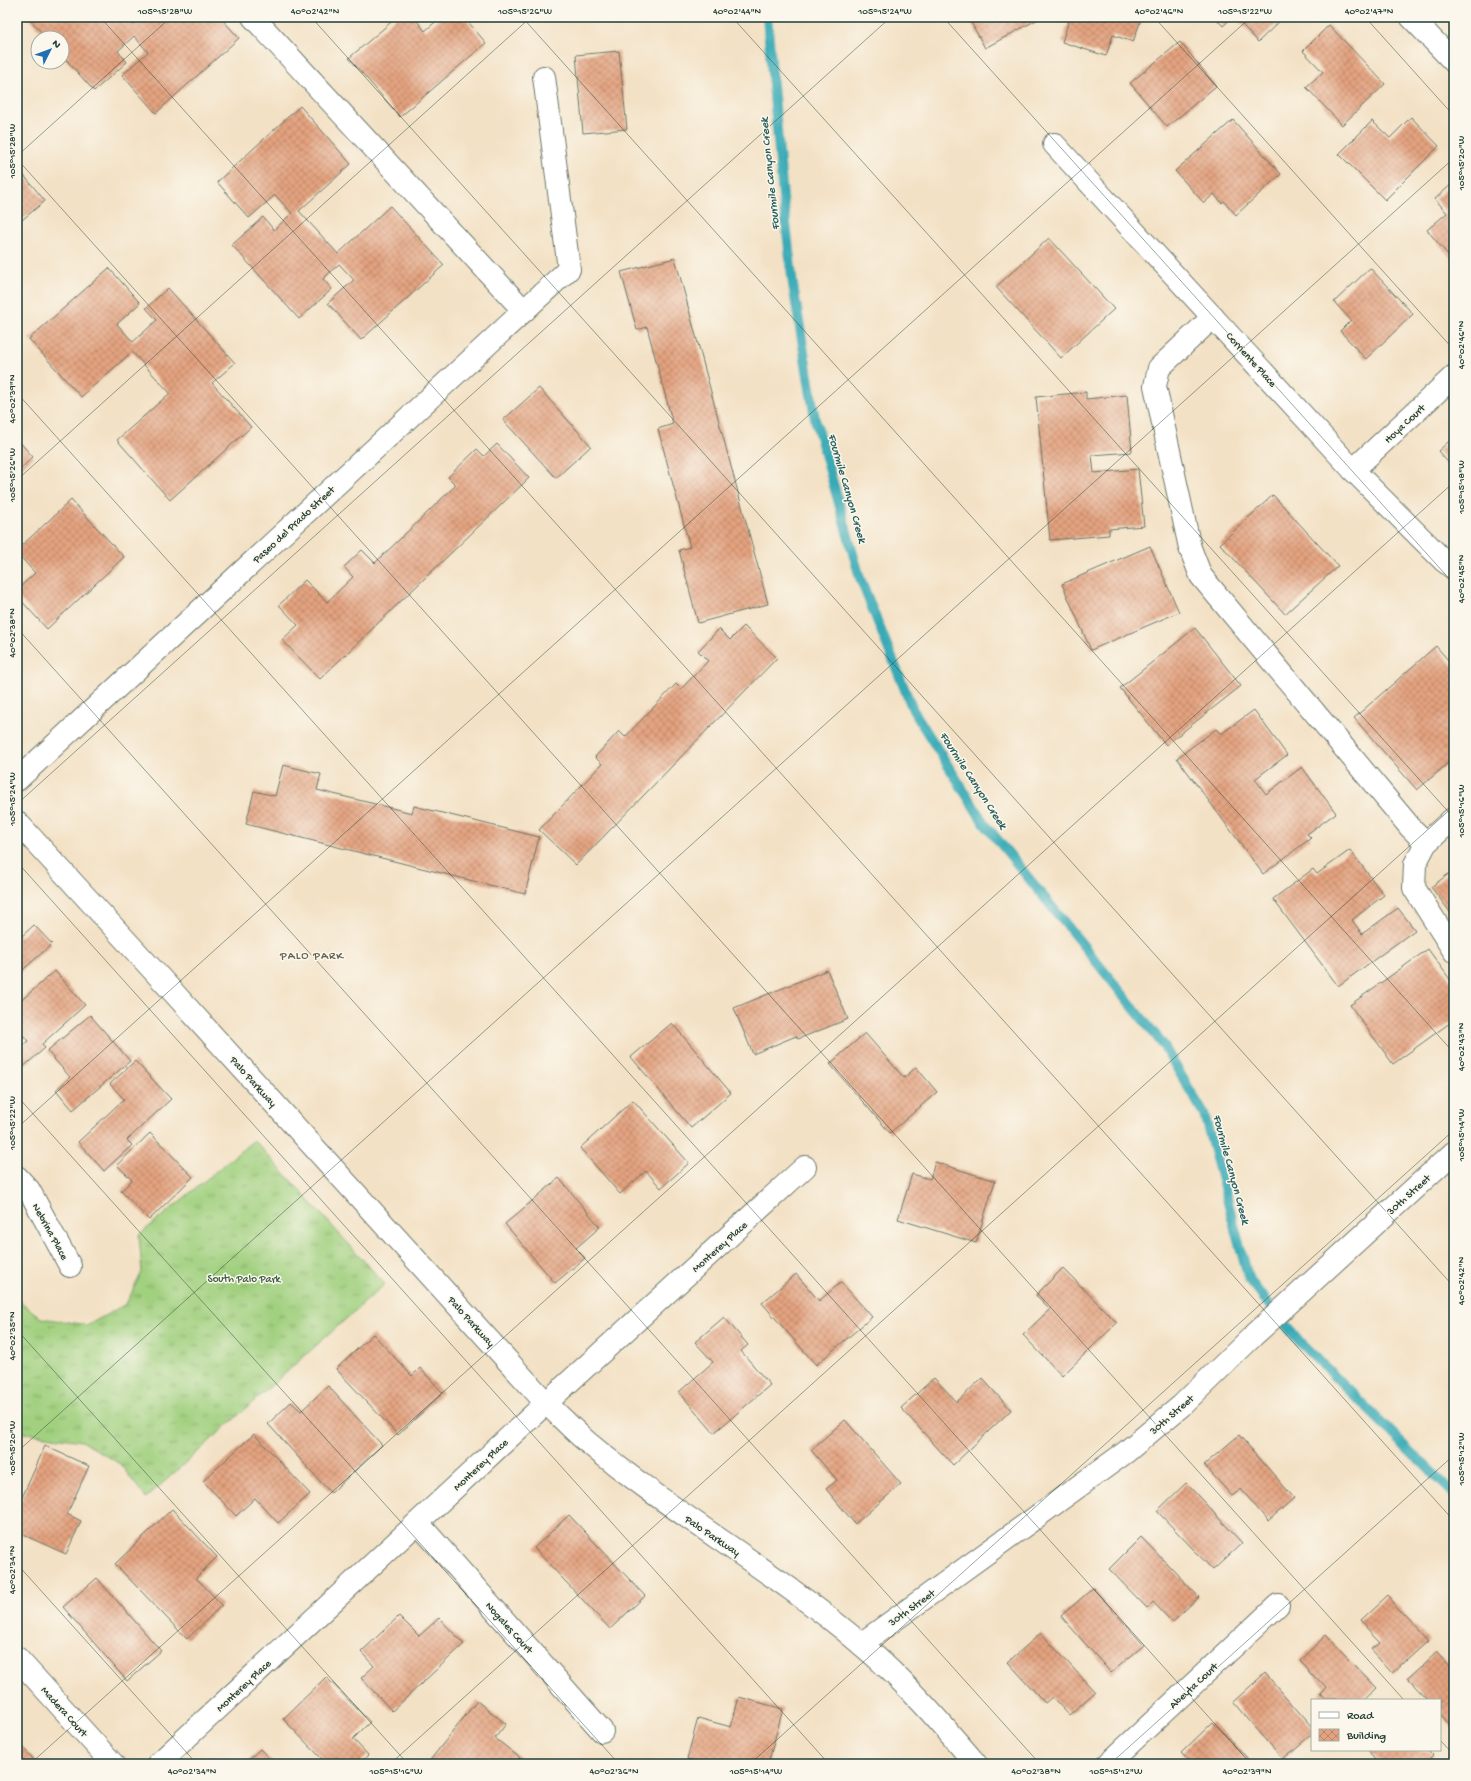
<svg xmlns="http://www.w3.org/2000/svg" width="1471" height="1781" font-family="'Gochi Hand',sans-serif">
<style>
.grass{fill:url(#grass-tufts);stroke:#60865a}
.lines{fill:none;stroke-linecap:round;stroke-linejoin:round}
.stream{stroke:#39aab6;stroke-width:10}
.building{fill:url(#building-cross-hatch)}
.minor-casing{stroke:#697667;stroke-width:24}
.minor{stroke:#fff;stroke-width:22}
.ticks{fill:none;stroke:#1f3d34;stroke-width:1;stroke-opacity:0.45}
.labels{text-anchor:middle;stroke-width:3;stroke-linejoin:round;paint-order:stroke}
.street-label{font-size:11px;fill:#1f3d34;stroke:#fbf7ec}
.park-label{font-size:11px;fill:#395a43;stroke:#fbf7ec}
.water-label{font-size:12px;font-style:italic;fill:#275e5b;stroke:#fbf7ec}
.neighbourhood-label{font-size:12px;letter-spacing:1px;fill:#64614f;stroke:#fbf7ec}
.neatline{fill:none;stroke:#1f3d34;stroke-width:1.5}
.ticks-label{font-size:10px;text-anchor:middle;fill:#1f3d34}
</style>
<defs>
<pattern id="grass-tufts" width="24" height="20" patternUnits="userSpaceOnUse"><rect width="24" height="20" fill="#a1d07f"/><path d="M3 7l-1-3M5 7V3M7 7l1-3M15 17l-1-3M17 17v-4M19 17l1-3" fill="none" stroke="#83aa69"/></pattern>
<pattern id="building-cross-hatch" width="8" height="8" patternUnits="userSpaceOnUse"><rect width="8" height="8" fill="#e4a380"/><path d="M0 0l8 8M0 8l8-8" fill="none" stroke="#b8866a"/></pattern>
</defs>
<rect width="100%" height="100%" fill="#fbf7ec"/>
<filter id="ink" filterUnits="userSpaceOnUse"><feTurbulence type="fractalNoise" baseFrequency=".025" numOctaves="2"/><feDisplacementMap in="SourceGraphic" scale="8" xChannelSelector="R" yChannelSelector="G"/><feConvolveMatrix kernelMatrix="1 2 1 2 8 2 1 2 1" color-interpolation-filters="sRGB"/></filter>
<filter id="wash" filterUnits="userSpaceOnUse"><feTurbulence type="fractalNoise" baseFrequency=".012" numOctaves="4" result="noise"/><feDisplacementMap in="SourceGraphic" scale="16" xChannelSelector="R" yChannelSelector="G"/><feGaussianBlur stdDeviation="0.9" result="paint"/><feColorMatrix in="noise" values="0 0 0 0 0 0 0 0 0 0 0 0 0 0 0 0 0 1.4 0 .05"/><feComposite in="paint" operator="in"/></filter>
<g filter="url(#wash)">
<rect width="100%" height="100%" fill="#f3e1c5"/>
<path class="grass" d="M254,1140L385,1284L146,1498L120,1464L82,1441L17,1432V1299L41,1318L88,1325L126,1304L142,1272L139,1235Z"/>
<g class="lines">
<path class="stream" d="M767,17L783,197L793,285L815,419L860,578L913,710L984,823L1162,1043L1204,1114L1249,1280L1300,1342L1454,1494"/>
</g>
<g id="blocks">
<g class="building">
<path d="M28,17H125L133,25L142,17H220L239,38L156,113L122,75L148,52L134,36L118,51L127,62L94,91L62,55V38H46Z"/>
<path d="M397,17H414L425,31L441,17H464L486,43L400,117L349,58Z"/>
<path d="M968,17H1042L985,48Z"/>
<path d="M1070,17H1142L1133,42L1113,35L1106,56L1062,42Z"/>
<path d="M1215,17H1233L1223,26Z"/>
<path d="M1235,17H1281L1283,18L1258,42Z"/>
<path d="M1329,25L1385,84L1342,125L1306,87L1323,72L1303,51Z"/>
<path d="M1180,42L1216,86L1167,127L1130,83Z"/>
<path d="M619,51L627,129L583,133L576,55Z"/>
<path d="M300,106L351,164L299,211L338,254L390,206L444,265L361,340L328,303L354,280L339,264L323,279L332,289L299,319L232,245L263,217L274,230L292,213L275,195L249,218L217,182Z"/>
<path d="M1411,117L1439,146L1385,200L1339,154L1372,121L1390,138Z"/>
<path d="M1233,120L1281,174L1236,215L1224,201L1222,203L1214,194L1204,203L1175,171Z"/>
<path d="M17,167L45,201L17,224Z"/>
<path d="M1454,182V262L1427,230L1447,213L1435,199Z"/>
<path d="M1049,238L1114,309L1061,358L996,287Z"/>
<path d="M675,258L768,604L698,623L679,550L690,547L658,429L673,424L647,327L637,330L621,272Z"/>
<path d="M109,268L140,303L117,324L133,342L157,320L146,308L168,288L235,363L212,383L251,427L170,500L117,440L170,393L132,352L81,397L29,339Z"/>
<path d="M1370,268L1413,314L1366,359L1340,331L1351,320L1334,302Z"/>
<path d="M539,388L591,446L556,478L503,420Z"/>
<path d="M1086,392V399L1127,395L1132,452L1092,455L1094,473L1138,469L1144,526L1109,529V535L1050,540L1036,397Z"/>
<path d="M1454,437V469L1438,451Z"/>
<path d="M17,439L33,457L17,472Z"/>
<path d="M497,444L529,478L320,679L282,640L298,625L279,605L305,580L327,602L353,577L344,567L362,550L375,563L456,485L448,477L477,449L484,456Z"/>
<path d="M1273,495L1338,566L1285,614L1220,544Z"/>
<path d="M71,500L124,557L47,629L17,596V590L35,573L17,553V547L18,549Z"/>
<path d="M1150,546L1179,612L1091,650L1062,584Z"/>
<path d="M744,626L777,658L576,865L539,830L602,764L595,757L619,731L625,737L676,684L681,689L708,661L698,651L719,629L730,640Z"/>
<path d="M1195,628L1241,686L1166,745L1120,688Z"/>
<path d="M1436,646L1454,667V758L1417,790L1354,718Z"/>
<path d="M1254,710L1287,755L1255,779L1266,794L1302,767L1336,813L1307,834L1311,838L1263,874L1177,758L1216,729L1221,734Z"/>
<path d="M283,765L321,774L317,790L412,813L414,806L539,837L525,894L246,824L254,791L275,796Z"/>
<path d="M1350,850L1384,895L1352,920L1362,934L1398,908L1415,930L1338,986L1273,899L1313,869L1317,874Z"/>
<path d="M1454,870V917L1431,887Z"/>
<path d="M34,925L52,944L17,975V933L21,937Z"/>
<path d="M1428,949L1454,985V1020L1393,1064L1350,1005Z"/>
<path d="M827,970L848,1019L798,1039L796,1036L753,1054L734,1008Z"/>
<path d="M55,971L85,1005L42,1044L45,1048L22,1068L17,1062V1050L28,1041L17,1028V1004Z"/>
<path d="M90,1015L130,1061L73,1110L56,1090L70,1077L47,1051Z"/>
<path d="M672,1023L731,1093L691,1128L631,1057Z"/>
<path d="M865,1033L904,1078L916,1067L937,1092L890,1133L830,1064Z"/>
<path d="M135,1061L171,1099L127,1140L132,1145L104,1171L78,1142L124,1099L110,1084Z"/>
<path d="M633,1100L689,1163L661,1188L646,1171L620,1194L580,1148Z"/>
<path d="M150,1133L193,1177L149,1220L121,1191L132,1180L117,1165Z"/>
<path d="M935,1162L995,1181L976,1243L898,1219L912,1174L930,1179Z"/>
<path d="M559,1178L600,1227L576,1248L585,1258L555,1283L505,1224Z"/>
<path d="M1063,1268L1117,1323L1062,1376L1023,1335L1050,1309L1036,1295Z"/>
<path d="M796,1274L819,1301L841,1282L872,1317L816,1365L762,1303Z"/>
<path d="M724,1317L748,1345L741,1351L770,1385L714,1433L679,1392L713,1362L695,1342Z"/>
<path d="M373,1334L412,1376L420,1368L443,1393L398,1435L336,1369Z"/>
<path d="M934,1378L957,1402L982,1378L1011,1410L953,1465L901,1408Z"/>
<path d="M328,1386L382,1445L331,1493L268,1424L291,1402L301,1411Z"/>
<path d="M845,1420L901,1484L855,1524L826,1489L837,1480L811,1450Z"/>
<path d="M254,1434L310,1494L278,1523L255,1498L236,1516L203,1481Z"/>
<path d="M1239,1435L1294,1498L1268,1521L1241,1489L1232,1496L1204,1465Z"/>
<path d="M45,1446L89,1466L67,1514L81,1521L66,1554L17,1532V1509Z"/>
<path d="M1186,1483L1242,1543L1213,1570L1157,1511Z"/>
<path d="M172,1509L217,1557L196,1578L222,1605L187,1639L115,1564Z"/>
<path d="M569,1515L645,1596L610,1629L534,1548Z"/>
<path d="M1141,1537L1199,1597L1172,1622L1153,1602L1147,1608L1109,1569Z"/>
<path d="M97,1578L161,1651L127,1681L63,1607Z"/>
<path d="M1093,1588L1144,1645L1111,1673L1061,1616Z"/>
<path d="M1387,1595L1429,1641L1394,1673L1372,1649L1380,1643L1359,1621Z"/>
<path d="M399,1616L419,1636L439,1618L464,1644L392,1711L361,1678L374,1666L361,1652Z"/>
<path d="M1041,1633L1095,1692L1069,1715L1052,1697L1045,1703L1008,1662Z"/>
<path d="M1326,1635L1376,1687L1362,1700H1324L1319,1694L1325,1687L1300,1660Z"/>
<path d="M1436,1652L1454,1671V1729L1440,1714V1700H1427L1407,1679Z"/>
<path d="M1265,1673L1312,1727V1734L1283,1759L1233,1702Z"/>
<path d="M326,1677L370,1722L353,1739L368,1755L359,1764H327L283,1719Z"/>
<path d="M739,1697L783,1709L768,1764H707L687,1759L698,1718L731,1727Z"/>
<path d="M477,1701L506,1724L495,1738L520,1758L515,1764H427Z"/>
<path d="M1213,1722L1253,1764H1192L1181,1753Z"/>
<path d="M17,1741L38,1764H17Z"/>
<path d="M260,1749L274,1764H244Z"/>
<path d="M1369,1750H1429L1435,1756L1427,1764H1382Z"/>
</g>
</g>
</g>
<g filter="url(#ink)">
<use href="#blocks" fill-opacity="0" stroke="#697667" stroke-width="1"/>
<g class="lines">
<defs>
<g id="minor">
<path d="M253,17L524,311"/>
<path d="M1411,17L1454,62"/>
<path d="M1054,144L1353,470L1444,561L1454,569"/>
<path d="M1213,317L1159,368L1155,386L1190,548L1201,576L1410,827L1426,843L1415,864L1414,888L1454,951"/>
<path d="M1353,470L1454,376"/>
<path d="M17,780L569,269L544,77"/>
<path d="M17,822L174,993L546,1403C559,1415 572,1429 586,1441C673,1514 774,1570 861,1644C904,1680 940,1722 976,1764"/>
<path d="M1426,843L1454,818"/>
<path d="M17,1177L29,1190L70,1266"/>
<path d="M418,1523L602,1731"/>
<path d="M861,1644L1126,1452L1181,1406L1253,1336L1454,1152"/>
<path d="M17,1658L113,1764"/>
<path d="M158,1764L546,1403L805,1167"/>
<path d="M1108,1764L1278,1605"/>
</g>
</defs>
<use href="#minor" class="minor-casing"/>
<use href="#minor" class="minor"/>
</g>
</g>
<path class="ticks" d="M100,17L1454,1521M311,17L1454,1287M522,17L1454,1053M732,17L1454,818M943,17L1454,584M1154,17L1454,350M1365,17L1454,116M17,156L171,17M17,159L1404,1700M17,393L1251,1764M17,480L531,17M17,628L1040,1764M17,804L891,17M17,862L829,1764M17,1096L619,1764M17,1128L1251,17M17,1330L408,1764M17,1452L1454,158M17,1564L197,1764M1440,1740L1454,1755M30,1764L1454,482M390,1764L1454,806M750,1764L1454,1130M1110,1764L1454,1455"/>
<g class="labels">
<g class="street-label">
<text transform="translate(1252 359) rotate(48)" y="4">Corriente Place</text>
<text transform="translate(1404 423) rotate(-43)" y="4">Hoya Court</text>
<text transform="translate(293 524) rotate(-43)" y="4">Paseo del Prado Street</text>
<text transform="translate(254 1081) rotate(48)" y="4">Palo Parkway</text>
<text transform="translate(1408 1194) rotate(-42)" y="4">30th Street</text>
<text transform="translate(51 1231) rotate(61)" y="4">Nebrina Place</text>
<text transform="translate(719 1246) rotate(-42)" y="4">Monterey Place</text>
<text transform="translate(472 1321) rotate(48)" y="4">Palo Parkway</text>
<text transform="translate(1171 1414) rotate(-41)" y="4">30th Street</text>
<text transform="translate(480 1464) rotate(-43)" y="4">Monterey Place</text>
<text transform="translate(713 1535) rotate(34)" y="4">Palo Parkway</text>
<text transform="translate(911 1607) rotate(-36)" y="4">30th Street</text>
<text transform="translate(510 1627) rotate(48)" y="4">Nogales Court</text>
<text transform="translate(243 1685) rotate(-43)" y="4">Monterey Place</text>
<text transform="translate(1193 1685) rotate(-43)" y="4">Abeyta Court</text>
<text transform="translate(65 1711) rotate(48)" y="4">Madera Court</text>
</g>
<g class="park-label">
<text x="244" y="1282">South Palo Park</text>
</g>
<g class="water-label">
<text transform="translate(769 174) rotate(-96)" y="4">Fourmile Canyon Creek</text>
<text transform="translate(848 488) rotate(74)" y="4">Fourmile Canyon Creek</text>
<text transform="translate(974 780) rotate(57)" y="4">Fourmile Canyon Creek</text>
<text transform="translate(1232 1169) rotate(75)" y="4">Fourmile Canyon Creek</text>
</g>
<g class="neighbourhood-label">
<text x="312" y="959">PALO PARK</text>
</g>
</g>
<rect width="1471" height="1781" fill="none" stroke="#fbf7ec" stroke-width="44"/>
<rect x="1311" y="1699" width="130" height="52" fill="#fbf7ec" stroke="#a3ada2"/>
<rect x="1319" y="1712" width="20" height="6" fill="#ffffff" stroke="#a3ada2"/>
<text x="1347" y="1719" font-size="12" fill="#1f3d34">Road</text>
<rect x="1319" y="1729" width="20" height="12" fill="url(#building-cross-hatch)" stroke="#a3ada2"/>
<text x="1347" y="1739" font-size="12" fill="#1f3d34">Building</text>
<g transform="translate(50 50) rotate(48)"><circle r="19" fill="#fbf7ec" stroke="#a3ada2"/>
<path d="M0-3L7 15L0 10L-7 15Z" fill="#1f6fb2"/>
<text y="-6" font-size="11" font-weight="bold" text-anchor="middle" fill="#1f3d34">N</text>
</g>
<rect x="22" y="22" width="1427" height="1737" class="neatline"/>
<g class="ticks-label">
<text x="165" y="14">105°15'28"W</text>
<text x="315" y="14">40°02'42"N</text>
<text x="525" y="14">105°15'26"W</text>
<text x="737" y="14">40°02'44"N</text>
<text x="885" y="14">105°15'24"W</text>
<text x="1159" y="14">40°02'46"N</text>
<text x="1245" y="14">105°15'22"W</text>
<text x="1369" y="14">40°02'47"N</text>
<text transform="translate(11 151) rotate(-90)" y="4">105°15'28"W</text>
<text transform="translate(1460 163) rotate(-90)" y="4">105°15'20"W</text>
<text transform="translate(1460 345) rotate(-90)" y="4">40°02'46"N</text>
<text transform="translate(11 399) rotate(-90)" y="4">40°02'39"N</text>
<text transform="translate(11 475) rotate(-90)" y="4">105°15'26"W</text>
<text transform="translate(1460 487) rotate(-90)" y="4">105°15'18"W</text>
<text transform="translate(1460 579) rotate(-90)" y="4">40°02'45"N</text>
<text transform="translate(11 633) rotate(-90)" y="4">40°02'38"N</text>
<text transform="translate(11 799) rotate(-90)" y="4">105°15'24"W</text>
<text transform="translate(1460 811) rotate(-90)" y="4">105°15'16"W</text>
<text transform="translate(1460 1047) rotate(-90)" y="4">40°02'43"N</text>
<text transform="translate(11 1123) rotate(-90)" y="4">105°15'22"W</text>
<text transform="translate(1460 1135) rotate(-90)" y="4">105°15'14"W</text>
<text transform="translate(1460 1281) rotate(-90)" y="4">40°02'42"N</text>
<text transform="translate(11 1336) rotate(-90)" y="4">40°02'35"N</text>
<text transform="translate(11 1448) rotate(-90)" y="4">105°15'20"W</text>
<text transform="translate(1460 1459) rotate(-90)" y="4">105°15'12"W</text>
<text transform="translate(11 1570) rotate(-90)" y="4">40°02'34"N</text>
<text x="192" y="1774">40°02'34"N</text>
<text x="396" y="1774">105°15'16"W</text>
<text x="614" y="1774">40°02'36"N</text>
<text x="756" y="1774">105°15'14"W</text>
<text x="1036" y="1774">40°02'38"N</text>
<text x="1116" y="1774">105°15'12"W</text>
<text x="1247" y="1774">40°02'39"N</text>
</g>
</svg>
